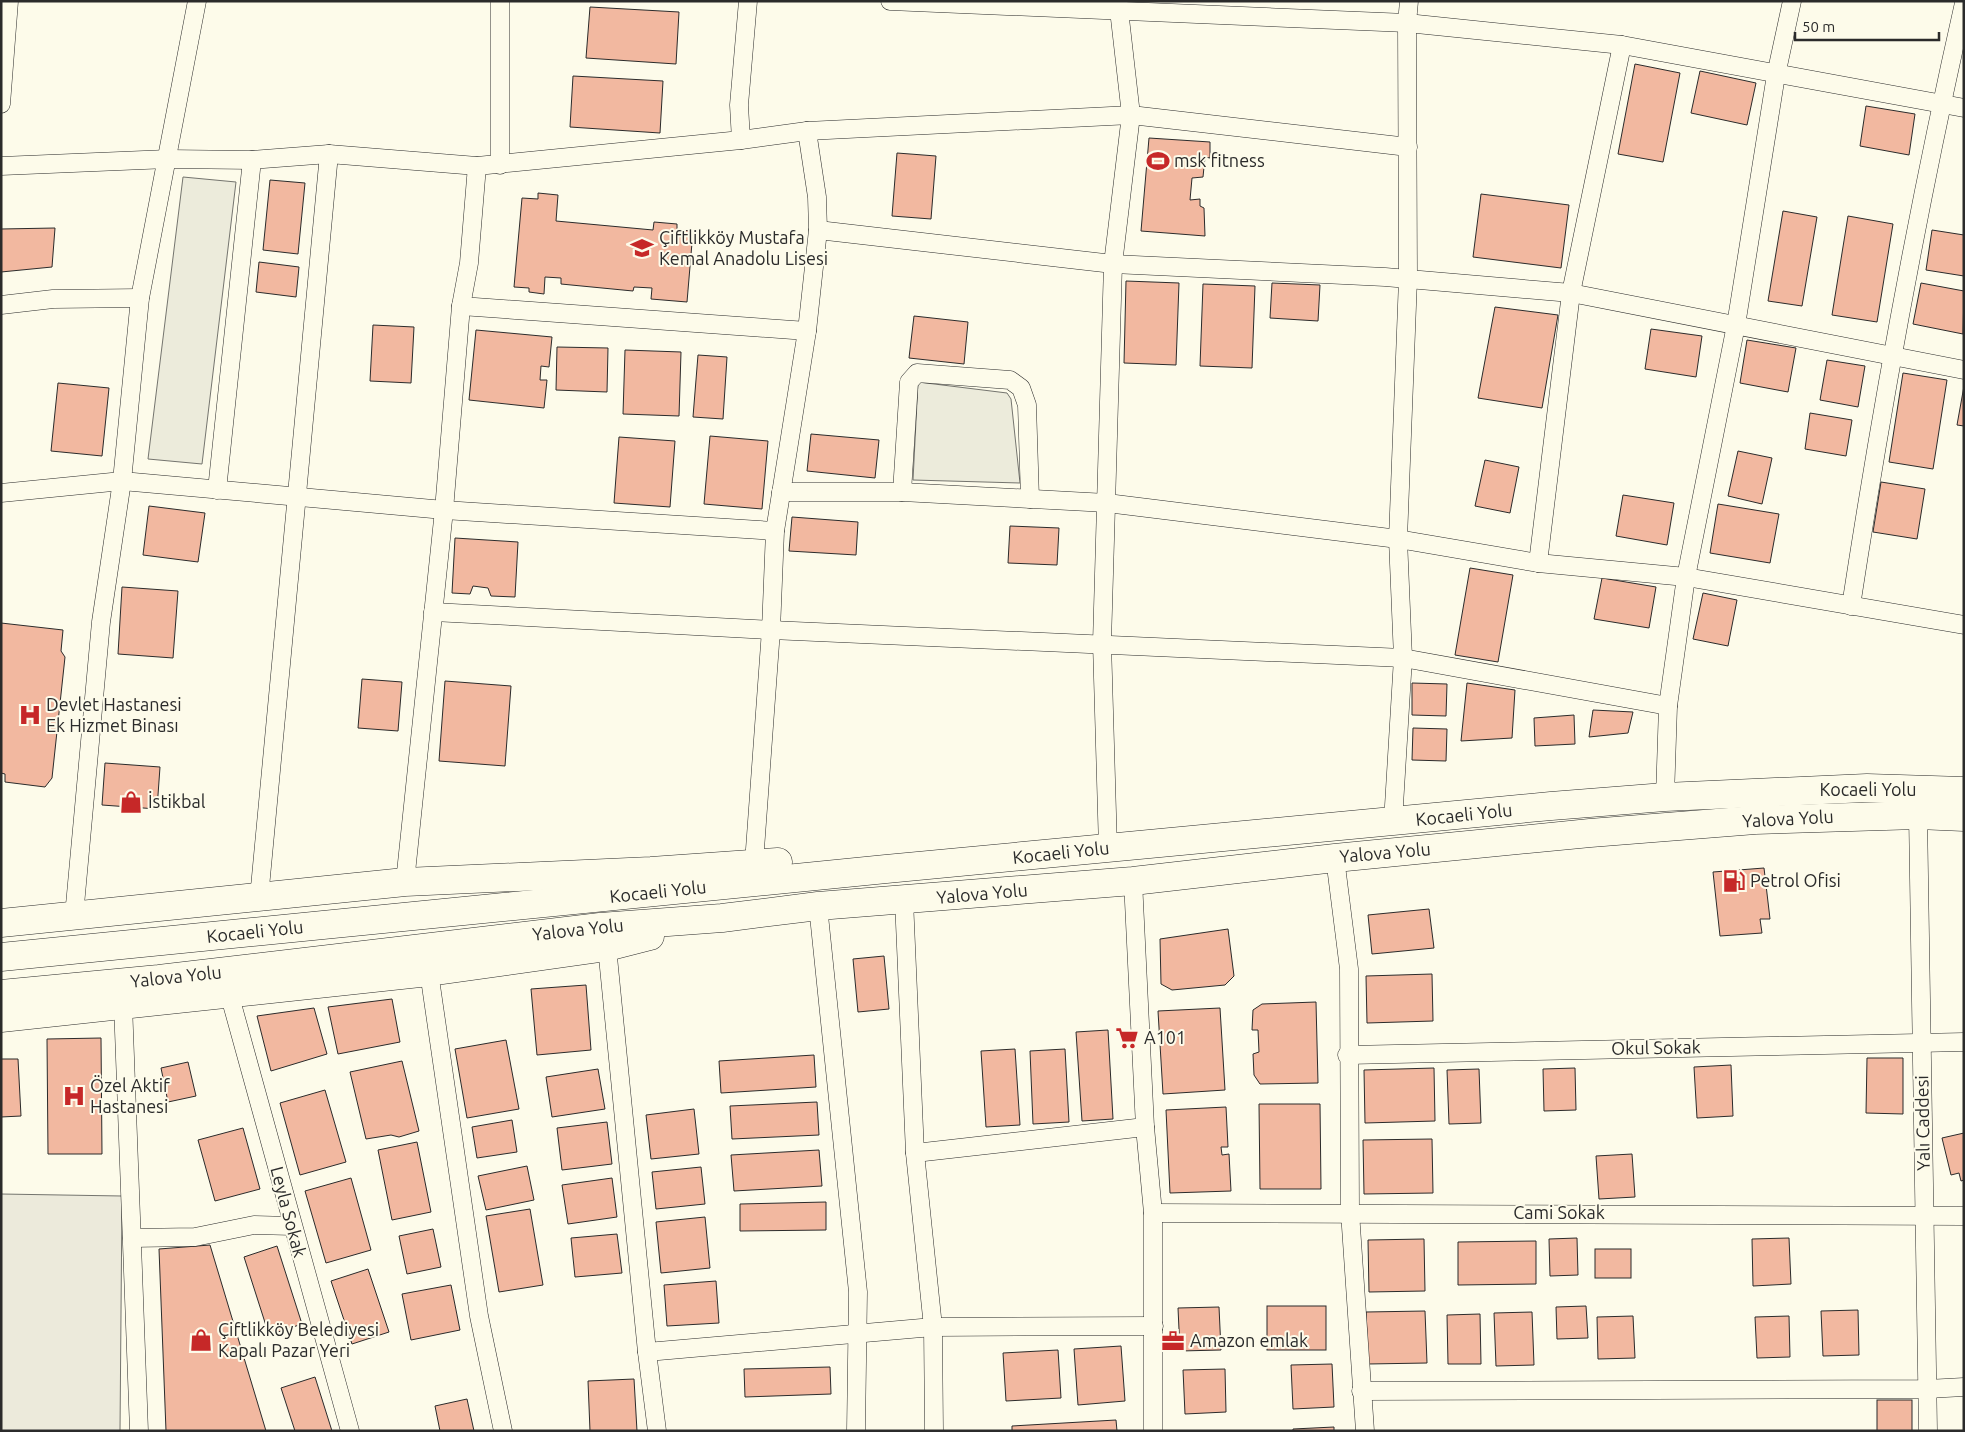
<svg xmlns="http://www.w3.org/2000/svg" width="1965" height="1432" font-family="Ubuntu,sans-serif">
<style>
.green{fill:#ecebdb;stroke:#74746e}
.parking{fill:#eceadb;stroke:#74746e}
.building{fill:#f2b8a0;stroke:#2b2b2b}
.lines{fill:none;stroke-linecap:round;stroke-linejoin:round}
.minor-casing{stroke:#2b2b2b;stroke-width:19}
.trunk-casing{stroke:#2b2b2b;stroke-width:29}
.minor{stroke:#fdfbea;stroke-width:18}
.trunk{stroke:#fdfbea;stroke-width:28}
.labels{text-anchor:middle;stroke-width:4;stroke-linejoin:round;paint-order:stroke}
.poi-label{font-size:18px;fill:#2b2b2b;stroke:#fdfbea;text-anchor:start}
.street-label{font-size:18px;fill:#2b2b2b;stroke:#fdfbea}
</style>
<rect width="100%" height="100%" fill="#fdfbea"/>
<g class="green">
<path d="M183,177L236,182L202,464L148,459Z"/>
<path d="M918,382L1007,393L1011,399L1020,483L913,480Z"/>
</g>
<path class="parking" d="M1,1194L122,1196L120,1431H1Z"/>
<g class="building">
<path d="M590,7L679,12L676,64L586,58Z"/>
<path d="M1635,64L1680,73L1663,162L1618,154Z"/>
<path d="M1700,71L1756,83L1747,125L1691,113Z"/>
<path d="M573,76L663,81L660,133L570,127Z"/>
<path d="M1866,106L1915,114L1909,155L1860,146Z"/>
<path d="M1149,138L1210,142V158L1205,157L1203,177L1192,178L1190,200L1200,199V206L1204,208L1205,236L1141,231Z"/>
<path d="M897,153L936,156L931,219L892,216Z"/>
<path d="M270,180L305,183L298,254L263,250Z"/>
<path d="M538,193L558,195L556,221L653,230L654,222L677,224V230L693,231L687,302L651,299L652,288L634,287L633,291L561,284V278L545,277L544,294L529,292V288L514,287L522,198L538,199Z"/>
<path d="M1481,194L1569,205L1561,268L1473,257Z"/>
<path d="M1783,211L1817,217L1802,306L1768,301Z"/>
<path d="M1848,216L1893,224L1877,322L1832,315Z"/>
<path d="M55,228L52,267L1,272V229Z"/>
<path d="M1932,230L1964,235V276L1926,270Z"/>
<path d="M259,262L299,267L296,297L256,292Z"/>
<path d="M1126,281L1179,283L1176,365L1124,363Z"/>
<path d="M1272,283L1320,285L1318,321L1270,318Z"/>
<path d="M1921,283L1964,291L1963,334L1913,324Z"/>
<path d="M1203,284L1255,286L1252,368L1200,366Z"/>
<path d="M1495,307L1558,315L1542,408L1478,398Z"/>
<path d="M914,316L968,322L964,364L909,358Z"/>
<path d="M373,325L414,327L411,383L370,381Z"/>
<path d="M1651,329L1702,336L1696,377L1645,369Z"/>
<path d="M476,330L552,337L549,367L541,366L540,380H547L544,408L469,400Z"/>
<path d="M1747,340L1796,348L1788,392L1740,383Z"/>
<path d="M557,347L608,348L607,392L556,390Z"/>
<path d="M625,350L681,352L679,416L623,414Z"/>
<path d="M698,355L727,357L723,419L693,417Z"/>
<path d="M1827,360L1865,366L1858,407L1820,400Z"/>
<path d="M1903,373L1947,380L1933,469L1889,462Z"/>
<path d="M58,383L109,388L102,456L51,451Z"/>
<path d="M1964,386V426L1957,425Z"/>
<path d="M1810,413L1852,420L1846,456L1805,449Z"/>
<path d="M811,434L879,440L875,478L807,471Z"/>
<path d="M710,436L768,441L762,509L704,504Z"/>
<path d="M619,437L675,441L670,507L614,503Z"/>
<path d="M1738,451L1772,458L1762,504L1728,496Z"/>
<path d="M1485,460L1519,467L1510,513L1475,506Z"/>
<path d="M1881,482L1925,489L1917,539L1873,532Z"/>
<path d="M1623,495L1674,503L1667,545L1616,536Z"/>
<path d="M1718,504L1779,514L1770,563L1710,553Z"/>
<path d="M149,506L205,513L198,562L143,555Z"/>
<path d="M792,517L858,522L856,555L789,551Z"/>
<path d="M1010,526L1059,528L1057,565L1008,563Z"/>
<path d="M455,538L518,542L515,597L491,596L488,588L473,586L470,594L452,593Z"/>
<path d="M1470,568L1513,575L1498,662L1455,655Z"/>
<path d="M1602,578L1656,587L1649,628L1594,619Z"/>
<path d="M122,587L178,591L173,658L118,654Z"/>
<path d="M1703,593L1737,600L1728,646L1693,639Z"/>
<path d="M1,623L63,630L61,651L65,657L52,778L45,787L5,782V774L1,773Z"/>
<path d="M362,679L402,682L398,731L358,728Z"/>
<path d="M445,681L511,686L505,766L439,761Z"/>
<path d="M1412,683L1447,684L1446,716L1412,715Z"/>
<path d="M1467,683L1515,690L1512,738L1461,741Z"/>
<path d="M1593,710L1633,712L1628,733L1589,737Z"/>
<path d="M1574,715L1575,744L1535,746L1534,718Z"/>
<path d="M1413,728L1447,729L1446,761L1412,760Z"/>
<path d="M105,763L160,767L157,809L102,805Z"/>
<path d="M1764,868L1770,919H1760L1762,933L1720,936L1713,872Z"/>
<path d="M1429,909L1434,948L1372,954L1368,915Z"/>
<path d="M1228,929L1234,976L1225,985L1172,990L1161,984L1160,939Z"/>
<path d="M884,956L889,1009L858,1012L853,959Z"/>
<path d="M1432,974L1433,1021L1367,1023L1366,976Z"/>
<path d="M586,985L591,1050L537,1055L531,989Z"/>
<path d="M392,999L400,1042L338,1054L328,1007Z"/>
<path d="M1316,1002L1318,1083L1260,1084L1254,1075L1253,1054L1259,1052L1258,1030H1252L1253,1010L1262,1004Z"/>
<path d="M314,1008L327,1054L271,1071L257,1016Z"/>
<path d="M1220,1008L1225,1090L1163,1094L1158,1011Z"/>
<path d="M1108,1030L1113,1119L1082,1121L1076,1032Z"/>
<path d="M101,1038L102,1154H48L47,1039Z"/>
<path d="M506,1040L519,1109L467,1118L455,1049Z"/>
<path d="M1015,1049L1020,1125L986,1127L981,1051Z"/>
<path d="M1065,1049L1069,1122L1033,1124L1030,1051Z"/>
<path d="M814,1055L816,1087L721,1093L719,1061Z"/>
<path d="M1867,1058H1903V1114L1866,1113Z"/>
<path d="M1,1059H18L21,1116L1,1117Z"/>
<path d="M402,1061L419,1131L399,1137L391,1135L366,1139L350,1072Z"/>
<path d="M188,1062L196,1096L168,1102L161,1068Z"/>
<path d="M1731,1065L1733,1116L1697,1118L1694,1067Z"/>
<path d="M1434,1068L1435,1121L1365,1123L1364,1070Z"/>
<path d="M1575,1068L1576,1110L1544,1111L1543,1069Z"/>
<path d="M598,1069L605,1109L552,1117L546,1077Z"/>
<path d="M1479,1069L1481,1123L1449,1124L1447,1070Z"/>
<path d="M325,1090L346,1162L300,1175L280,1103Z"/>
<path d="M817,1102L819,1135L732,1139L730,1106Z"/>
<path d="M1259,1104H1320L1321,1189H1260Z"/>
<path d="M1226,1107L1228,1147H1221L1222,1155L1229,1154L1231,1191L1170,1193L1166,1110Z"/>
<path d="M694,1109L699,1154L651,1159L646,1115Z"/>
<path d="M512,1120L517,1152L477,1158L472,1127Z"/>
<path d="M607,1122L612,1164L562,1170L557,1128Z"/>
<path d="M243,1128L260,1189L215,1201L198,1140Z"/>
<path d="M1964,1133V1180L1961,1181L1959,1173L1951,1175L1942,1138Z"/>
<path d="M1432,1139L1433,1193L1364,1194L1363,1140Z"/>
<path d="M417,1142L431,1212L392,1220L378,1150Z"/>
<path d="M819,1150L822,1186L734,1191L731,1155Z"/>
<path d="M1632,1154L1635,1197L1599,1199L1596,1156Z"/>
<path d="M527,1166L534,1200L486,1210L478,1176Z"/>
<path d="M701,1167L705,1204L656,1209L652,1172Z"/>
<path d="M351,1178L371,1250L326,1263L305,1191Z"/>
<path d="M612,1178L617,1217L568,1224L562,1185Z"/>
<path d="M826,1202V1230L740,1231V1204Z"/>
<path d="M530,1209L543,1285L499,1292L486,1216Z"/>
<path d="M705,1217L710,1268L661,1273L656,1222Z"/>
<path d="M433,1229L441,1267L407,1274L399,1236Z"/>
<path d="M617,1234L622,1273L575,1277L571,1238Z"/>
<path d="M1577,1238L1578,1275L1550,1276L1549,1239Z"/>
<path d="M1789,1238L1791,1284L1753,1286L1752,1239Z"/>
<path d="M1424,1239L1425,1291L1369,1292L1368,1240Z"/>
<path d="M1536,1241V1284L1458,1285V1242Z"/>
<path d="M210,1245L266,1431H166L159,1249Z"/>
<path d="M277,1246L302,1324L269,1335L244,1257Z"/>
<rect x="1595" y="1249" width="36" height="29"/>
<path d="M368,1269L389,1332L352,1344L331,1281Z"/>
<path d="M716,1281L719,1323L667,1326L664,1285Z"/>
<path d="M451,1285L460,1330L411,1340L402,1294Z"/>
<rect x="1267" y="1306" width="59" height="44"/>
<path d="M1586,1306L1588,1338L1557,1339L1556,1307Z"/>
<path d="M1219,1307L1221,1350L1180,1351L1178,1308Z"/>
<path d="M1858,1310L1859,1355L1823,1356L1821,1311Z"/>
<path d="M1425,1311L1427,1363L1368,1364L1366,1312Z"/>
<path d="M1532,1312L1534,1365L1496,1366L1494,1313Z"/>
<path d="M1480,1314L1481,1364H1448L1447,1315Z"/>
<path d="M1633,1316L1635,1358L1598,1359L1597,1317Z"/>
<path d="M1789,1316L1790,1357L1757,1358L1755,1317Z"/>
<path d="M1121,1346L1125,1401L1078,1405L1074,1349Z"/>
<path d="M1058,1350L1061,1398L1006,1401L1003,1353Z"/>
<path d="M1332,1364L1334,1407L1293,1409L1291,1365Z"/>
<path d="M830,1367L831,1394L745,1397L744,1369Z"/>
<path d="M1225,1369L1226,1412L1185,1414L1183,1370Z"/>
<path d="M315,1377L332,1431H295L281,1388Z"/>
<path d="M634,1379L637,1431H590L588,1381Z"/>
<path d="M467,1399L474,1431H440L435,1406Z"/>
<rect x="1877" y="1400" width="35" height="31"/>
<path d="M1116,1420L1117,1431H1012V1426Z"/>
<path d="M1334,1427V1431H1293V1429Z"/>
</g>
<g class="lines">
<defs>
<g id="minor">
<path d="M500,1V165"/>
<path d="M890,1L1407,23L1622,45L1964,108"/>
<path d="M1,104L9,1"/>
<path d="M741,140L739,105L748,1"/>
<path d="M1,166L168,159L252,160L329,154L477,166L741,140L807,131L1131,115L1408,147"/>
<path d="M818,230L1113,264L1385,277L1571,293L1964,370"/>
<path d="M1,305L53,299L140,298"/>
<path d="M461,306L807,331"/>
<path d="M217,490L252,160"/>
<path d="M781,492H902L1107,503L1398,539L1538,563L1686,577L1964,625"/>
<path d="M902,492L909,382L917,373L1010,380L1021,388L1027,405L1030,499"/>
<path d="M1,493L122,481L444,510L775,531"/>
<path d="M1538,563L1571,293L1622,45"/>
<path d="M1851,606C1882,404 1919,202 1964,3"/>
<path d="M433,612L771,630L1403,658L1668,706"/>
<path d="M1665,797L1668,706L1686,577L1736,325L1776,75L1792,1"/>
<path d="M1918,815L1928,1431"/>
<path d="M1393,822L1403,658L1398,539L1408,279L1407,23L1409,1"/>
<path d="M1108,848L1102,643L1113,264L1131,115L1118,1"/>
<path d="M1335,858L1349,969L1350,1212L1365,1431"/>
<path d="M754,863L771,630L775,531L807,331L818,230L817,197L807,131"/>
<path d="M1133,881L1145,1127L1153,1213V1431"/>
<path d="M405,882L444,510L461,306L469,263L477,166"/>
<path d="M259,898L329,154"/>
<path d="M904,900L915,1153L933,1327L934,1431"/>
<path d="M818,906L858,1292L856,1431"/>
<path d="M74,916L101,622L122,481L140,298L197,1"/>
<path d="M607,947L647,1352L657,1431"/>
<path d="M429,972L479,1316L503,1431"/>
<path d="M229,993L350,1431"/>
<path d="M123,1004L139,1431"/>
<path d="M1347,1055L1964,1042"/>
<path d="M915,1153L1145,1127"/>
<path d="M1153,1213L1964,1216"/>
<path d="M132,1238L195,1237L254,1225L292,1226"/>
<path d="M647,1352L933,1327L1154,1326"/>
<path d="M1361,1391L1927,1389L1964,1387"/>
</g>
<g id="trunk">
<path d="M1,923L405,882L651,871L778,862"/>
<path d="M1,957L886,869L1551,806L1665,797L1867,788L1964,791"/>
<path d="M1,994L159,979L600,927L722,918L818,906L1133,881L1335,858L1590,833L1755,820L1918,815L1964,817"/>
<path d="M1,1018L429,972L607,947L650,936"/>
</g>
</defs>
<use href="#minor" class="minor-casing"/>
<use href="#trunk" class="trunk-casing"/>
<use href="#minor" class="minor"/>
<use href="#trunk" class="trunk"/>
</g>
<defs>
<symbol id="stadium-bare" viewBox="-9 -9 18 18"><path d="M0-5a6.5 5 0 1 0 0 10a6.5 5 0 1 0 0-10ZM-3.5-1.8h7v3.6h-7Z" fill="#c62828" stroke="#fdfbea" stroke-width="2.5" paint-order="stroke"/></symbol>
<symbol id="school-bare" viewBox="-9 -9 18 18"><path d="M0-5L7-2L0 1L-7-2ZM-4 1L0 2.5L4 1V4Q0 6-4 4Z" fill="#c62828" stroke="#fdfbea" stroke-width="2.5" paint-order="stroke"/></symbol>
<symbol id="hospital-bare" viewBox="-9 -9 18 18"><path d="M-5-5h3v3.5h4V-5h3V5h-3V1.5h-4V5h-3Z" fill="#c62828" stroke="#fdfbea" stroke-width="2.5" paint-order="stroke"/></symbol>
<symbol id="shop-bare" viewBox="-9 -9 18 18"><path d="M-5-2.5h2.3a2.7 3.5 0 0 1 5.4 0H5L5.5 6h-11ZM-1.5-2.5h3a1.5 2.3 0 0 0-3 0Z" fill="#c62828" stroke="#fdfbea" stroke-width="2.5" paint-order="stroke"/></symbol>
<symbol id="fuel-bare" viewBox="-9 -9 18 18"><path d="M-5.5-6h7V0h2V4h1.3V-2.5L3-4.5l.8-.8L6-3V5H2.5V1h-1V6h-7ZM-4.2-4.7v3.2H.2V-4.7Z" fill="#c62828" stroke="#fdfbea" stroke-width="2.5" paint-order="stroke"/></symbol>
<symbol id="supermarket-bare" viewBox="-9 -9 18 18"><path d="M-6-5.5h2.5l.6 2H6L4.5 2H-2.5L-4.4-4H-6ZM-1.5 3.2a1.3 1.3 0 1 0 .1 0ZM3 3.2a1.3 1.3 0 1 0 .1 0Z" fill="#c62828" stroke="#fdfbea" stroke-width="2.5" paint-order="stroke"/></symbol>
<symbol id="office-bare" viewBox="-9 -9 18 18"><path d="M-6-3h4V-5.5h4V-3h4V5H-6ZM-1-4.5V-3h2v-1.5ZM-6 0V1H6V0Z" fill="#c62828" stroke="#fdfbea" stroke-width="2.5" paint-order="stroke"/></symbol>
</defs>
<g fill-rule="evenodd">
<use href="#stadium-bare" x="1142" y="145" width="32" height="32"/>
<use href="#school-bare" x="626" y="232" width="32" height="32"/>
<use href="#hospital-bare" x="14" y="699" width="32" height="32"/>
<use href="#shop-bare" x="115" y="786" width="32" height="32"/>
<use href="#fuel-bare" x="1718" y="865" width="32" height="32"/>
<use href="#supermarket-bare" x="1111" y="1022" width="32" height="32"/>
<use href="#hospital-bare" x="58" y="1080" width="32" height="32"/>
<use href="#shop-bare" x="185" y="1324" width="32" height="32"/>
<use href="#office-bare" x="1157" y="1325" width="32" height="32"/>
</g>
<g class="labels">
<g class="poi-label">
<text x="1174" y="167">msk fitness</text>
<text x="659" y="244">Çiftlikköy Mustafa<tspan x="659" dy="21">Kemal Anadolu Lisesi</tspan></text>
<text x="46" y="711">Devlet Hastanesi<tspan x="46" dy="21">Ek Hizmet Binası</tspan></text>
<text x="148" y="808">İstikbal</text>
<text x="1750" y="887">Petrol Ofisi</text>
<text x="1144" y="1044">A101</text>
<text x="90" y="1092">Özel Aktif<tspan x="90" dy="21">Hastanesi</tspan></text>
<text x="218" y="1336">Çiftlikköy Belediyesi<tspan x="218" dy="21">Kapalı Pazar Yeri</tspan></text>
<text x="1190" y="1347">Amazon emlak</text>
</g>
<g class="street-label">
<text x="1868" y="796">Kocaeli̇ Yolu</text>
<text transform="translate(1464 815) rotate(-6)" y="6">Kocaeli̇ Yolu</text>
<text transform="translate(1788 819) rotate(-3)" y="6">Yalova Yolu</text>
<text transform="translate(1061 853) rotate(-6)" y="6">Kocaeli̇ Yolu</text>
<text transform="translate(1385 853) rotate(-5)" y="6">Yalova Yolu</text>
<text transform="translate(658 892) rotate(-6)" y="6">Kocaeli̇ Yolu</text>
<text transform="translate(982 894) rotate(-5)" y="6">Yalova Yolu</text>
<text transform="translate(578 930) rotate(-6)" y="6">Yalova Yolu</text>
<text transform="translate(255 932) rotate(-6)" y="6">Kocaeli̇ Yolu</text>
<text transform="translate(176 977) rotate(-6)" y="6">Yalova Yolu</text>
<text transform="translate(1656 1048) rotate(-1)" y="6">Okul Sokak</text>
<text transform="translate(1923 1123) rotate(-91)" y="6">Yalı Caddesi</text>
<text transform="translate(288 1212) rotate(75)" y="6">Leyla Sokak</text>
<text x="1559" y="1219">Cami Sokak</text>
</g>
</g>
<rect width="1965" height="1432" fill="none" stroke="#2b2b2b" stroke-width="5"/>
<path d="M1795 32v8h144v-8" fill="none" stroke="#2b2b2b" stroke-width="2.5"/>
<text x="1802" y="32" font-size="15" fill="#2b2b2b" stroke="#fdfbea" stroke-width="4" paint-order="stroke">50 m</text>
</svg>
